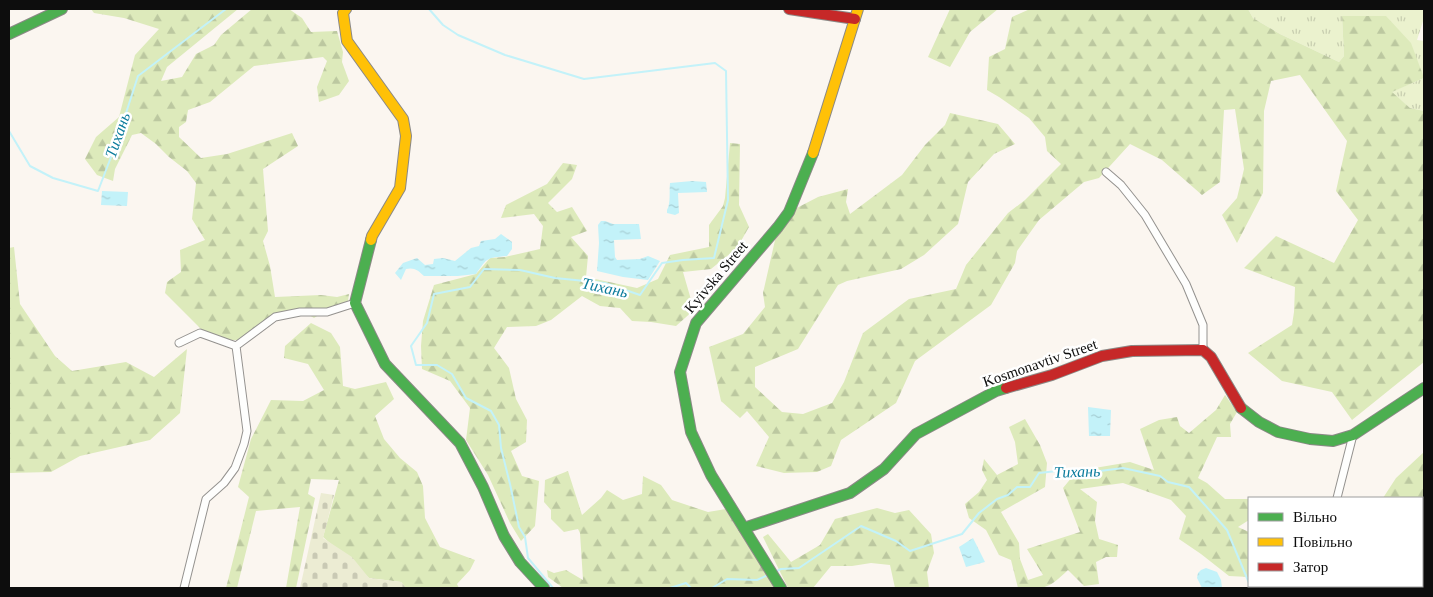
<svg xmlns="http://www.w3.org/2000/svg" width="1433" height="597" font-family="Georgia,serif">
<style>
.grass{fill:url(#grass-tufts)}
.forest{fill:url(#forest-firs)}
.cemetery{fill:url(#cemetery-stones)}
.water{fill:url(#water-ripples)}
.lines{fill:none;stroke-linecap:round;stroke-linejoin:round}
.stream{stroke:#c3f2f9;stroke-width:2}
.street-casing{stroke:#94928f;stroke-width:9}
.fast-casing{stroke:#8b8986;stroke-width:12}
.slow-casing{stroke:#8b8986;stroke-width:12}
.jam-casing{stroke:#8b8986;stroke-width:12}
.street{stroke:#fefefd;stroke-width:7}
.fast{stroke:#4caf50;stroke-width:10}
.slow{stroke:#ffc107;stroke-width:10}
.jam{stroke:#c62828;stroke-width:10}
.labels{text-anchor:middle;stroke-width:5;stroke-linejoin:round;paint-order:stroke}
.street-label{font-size:15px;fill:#0d0d0d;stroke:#fff}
.water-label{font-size:16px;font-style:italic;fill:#0a7b9c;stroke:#fff}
</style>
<defs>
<pattern id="grass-tufts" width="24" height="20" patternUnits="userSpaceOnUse" patternTransform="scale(1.25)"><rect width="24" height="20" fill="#ebf2ce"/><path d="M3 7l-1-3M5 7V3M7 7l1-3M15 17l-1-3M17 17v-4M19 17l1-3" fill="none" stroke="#c8ceb0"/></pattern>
<pattern id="forest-firs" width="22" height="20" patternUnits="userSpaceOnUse" patternTransform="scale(1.25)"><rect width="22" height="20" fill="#ddeabb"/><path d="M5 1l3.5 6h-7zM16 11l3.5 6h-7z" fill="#bcc8a0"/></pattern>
<pattern id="cemetery-stones" width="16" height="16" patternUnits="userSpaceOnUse" patternTransform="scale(1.25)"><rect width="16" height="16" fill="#ececd3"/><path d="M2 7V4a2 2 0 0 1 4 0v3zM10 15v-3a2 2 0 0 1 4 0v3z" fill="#c9c9b4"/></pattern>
<pattern id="water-ripples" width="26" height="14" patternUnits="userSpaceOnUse" patternTransform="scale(1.25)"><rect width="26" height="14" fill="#c3f2f9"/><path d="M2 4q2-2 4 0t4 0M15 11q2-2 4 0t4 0" fill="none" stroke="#a6ced4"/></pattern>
</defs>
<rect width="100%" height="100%" fill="#fbf6f0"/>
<path class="grass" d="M1248,9H1424V18L1417,40L1424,41V111L1410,108L1391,92L1424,78L1342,16L1344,56L1339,62L1280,34L1253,18Z"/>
<g class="forest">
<path d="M91,9H238L167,67L161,81L182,77L196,54L214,45L221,35L252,9H289L302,18L311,32L337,31L343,52L342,62L349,81L339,95L319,102L317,87L327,61L323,57L254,66L210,102L188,110L186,122L179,127V137L201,158L227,154L292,133L298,146L263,169L268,231L263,241L270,266L275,297L321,295L337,297L349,294L348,301L330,308L314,318L299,309L256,327L241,340H230L202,330L165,293L167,282L181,272L180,250L205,240L192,219L196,183L187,171L169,157L156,144L141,133L132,135L115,169L113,181L97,175L85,159L96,137L119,117L135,55L159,29L124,18L94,13Z"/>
<path d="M950,9H998L970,32L950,67L928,57Z"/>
<path d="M1030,9H1248L1253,18L1280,34L1339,62L1344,56L1342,16H1386L1411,43L1424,78L1392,92L1410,108L1424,111V362L1352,420L1332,392L1282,381L1248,353L1292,325L1294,312L1295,287L1244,268L1276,236L1334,263L1358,220L1336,191L1347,141L1300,75L1271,81L1264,111L1263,193L1237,243L1222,215L1237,198L1244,169L1235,109L1224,110L1220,182L1202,195L1162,160L1130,144L1099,178L1084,182L1039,220L1017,251L1015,263L991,305L915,361L896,403L841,440L831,466L817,472L784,473L756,466L769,437L747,411L740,418L721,401L709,347L743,334L765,307L763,293L778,227L789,212L818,197L848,189L846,202L850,214L902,175L925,145L945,125L950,113L998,124L1015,144L994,154L968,182L958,224L924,255L901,269L847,281L838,285L798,349L755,367V387L782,412L803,414L832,403L844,382L863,333L909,299L956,289L966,265L1008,213L1025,200L1061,164L1047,151L1045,137L1029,118L999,97L987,90L989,57L1005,49L1012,17Z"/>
<path d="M730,143L740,144L739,205L749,227L737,248L711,269L683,272L694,310L676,326L651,322L632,321L620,308L600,306L582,296L551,320L536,326L507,327L494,348L509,368L516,399L527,420L526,442L511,451L522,476L539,481L535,526L521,541L510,523L488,475L466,440L470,408L450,381L422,369L421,346L423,321L434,285L476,274L490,258L505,257L540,249L543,226L534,214L501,218L506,205L547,184L563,163L577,165L572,179L548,203L557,212L572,207L587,231L571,237L588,256L586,277L637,288L658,279L670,255L709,247V225L723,206L725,198Z"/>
<path d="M14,247L20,304L55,356L72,371L126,362L154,377L187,349L180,413L150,440L80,456L51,472L9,473V248Z"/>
<path d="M311,323L331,333L340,347L343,386L355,389L386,382L394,399L375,416L384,439L400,458L417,472L423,486L425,518L440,547L475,560L470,570L457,584L459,588H406L401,582L369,578L323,537L339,480L311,479L308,494L315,498L296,588H286L300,507L256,511L237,588H226L249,497L238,487L251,439L271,400L303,401L324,390L308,364L284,358L285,346Z"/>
<path d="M1225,395L1237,412L1230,424L1231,437H1217L1198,478L1207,483L1225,499H1248L1249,501V520L1238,527L1249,532V577L1229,576L1201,554L1179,539L1186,516L1171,500L1123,483L1080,489L1097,502L1095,521L1099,539L1118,545L1117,557H1106L1096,562L1099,584L1084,586L1068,570C1047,590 1047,588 1018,588L1011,560L999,555L986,530L969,518L965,504L979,492L987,480L982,470L984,459L997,475L1018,464L1015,442L1009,427L1025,419L1040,445L1047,463L1045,487L1001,512L1019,543L1020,559L1028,580L1043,575L1027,549L1080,532L1063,488L1077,471L1130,462L1154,470L1140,429L1159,420L1177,417L1180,426L1189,433L1216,410Z"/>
<path d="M1424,452V588H1370V586H1422V498H1383L1396,478Z"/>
<path d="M568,471L582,515L601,498L607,490L623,500L642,494L643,476L661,485L672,500L708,512L726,509L775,588H563L548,577L547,570L554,573L566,570L583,580L580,533L578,529L564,532L551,519V510L544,502L545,480Z"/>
<path d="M877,508L895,513L909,510L931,534L934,553L927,572L929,588H895L890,565L871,563L852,566H831L813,588H788L763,537L768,534L791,562L820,545L835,519Z"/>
</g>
<path class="cemetery" d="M321,493L334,495L323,538L352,557L369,578L401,582L406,588H300Z"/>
<g class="water">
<path d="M692,181L706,182L707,192L678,193L679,213L675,215L667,213V210C671,203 669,192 670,183Z"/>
<path d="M102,191L128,192L127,206L101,205Z"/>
<path d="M601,221H605L613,224H639L641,239L614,240L615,257L617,260L640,259L648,256L660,261L648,280L623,277L597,271L599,243L598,225Z"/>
<path d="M501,234L512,242V249L507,256C486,258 488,257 476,274L458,276H424C418,270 414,267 406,269L401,280L395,273L403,263L417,258L425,265L433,264L434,259L443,258L455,261L471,248L479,246L481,241L495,239Z"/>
<path d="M1088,407L1111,410L1110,436H1089Z"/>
<path d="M973,538L985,562L966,567L959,547Z"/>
<path d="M1206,568L1217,572L1221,580L1222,588H1202L1197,578L1198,573L1201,570Z"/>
</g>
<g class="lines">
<g class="stream">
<path d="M429,9L443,25L458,35L505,55L584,79L715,63L726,71L728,200L714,258L683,260L662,263L640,295L605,283L555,278L520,270L484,269L470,287L434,294L427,323L411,346L416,365H437L452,374L466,398L491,411L499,425L501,448L510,484L519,527L525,537L528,558L553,588"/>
<path d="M9,131L30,166L53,178L98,191L116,144L138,76L226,9"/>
<path d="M775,572L781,569L799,568L861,526L896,541L910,551L962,534L979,513L997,499L1008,495L1017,487H1030L1039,473L1057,471L1069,475L1123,468L1160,476L1168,482L1189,487L1227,530L1249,583"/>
<path d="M1250,586L1251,588"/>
<path d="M670,588L686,583L691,588"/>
<path d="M712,588L727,579L757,580L768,575"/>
</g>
<defs>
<g id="street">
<path d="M1106,172L1121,185L1145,215L1186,284L1203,325V350"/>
<path d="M179,343L200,333L236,346"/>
<path d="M1337,498L1353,435"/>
<path d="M184,588L206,499L224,483L235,468L244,444L247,431L236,346L275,317L300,312H327L355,303"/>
<path d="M1319,588L1320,586"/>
</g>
<g id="fast">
<path d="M9,34L62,9"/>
<path d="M371,240L355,303L385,364L460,443L483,487L504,536L520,562L544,588"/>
<path d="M1241,408L1259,422L1278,432L1310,439L1333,441L1353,435L1424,388"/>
<path d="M744,528L850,493L884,469L916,434L996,391L1006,388"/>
<path d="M781,588L711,475L691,432L680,372L696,323L778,227L789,212L813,153"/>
</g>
<g id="slow">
<path d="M346,9L343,13L347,41L403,119L406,136L400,188L372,236L371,240"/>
<path d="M813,153L858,9"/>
</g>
<g id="jam">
<path d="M789,9L855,19"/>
<path d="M1006,388L1052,375L1102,356L1132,351L1203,350L1211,357L1241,408"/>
</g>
</defs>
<use href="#street" class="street-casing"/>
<use href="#fast" class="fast-casing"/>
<use href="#slow" class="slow-casing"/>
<use href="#jam" class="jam-casing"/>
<use href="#street" class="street"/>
<use href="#fast" class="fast"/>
<use href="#slow" class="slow"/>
<use href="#jam" class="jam"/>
</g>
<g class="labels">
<g class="street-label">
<text transform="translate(716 277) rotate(-50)" y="5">Kyivska Street</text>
<text transform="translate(1040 363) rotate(-19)" y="5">Kosmonavtiv Street</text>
</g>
<g class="water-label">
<text transform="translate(117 135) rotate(-71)" y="6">Тихань</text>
<text transform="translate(605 287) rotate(12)" y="6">Тихань</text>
<text transform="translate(1077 471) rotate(-2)" y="6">Тихань</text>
</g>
</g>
<rect width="1433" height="597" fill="none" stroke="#0d0d0d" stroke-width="20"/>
<rect x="1248" y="497" width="175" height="90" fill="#ffffff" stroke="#9e9e9e"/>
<rect x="1258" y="513" width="25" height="8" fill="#4caf50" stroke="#9e9e9e"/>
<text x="1293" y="522" font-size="15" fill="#0d0d0d">Вільно</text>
<rect x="1258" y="538" width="25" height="8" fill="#ffc107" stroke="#9e9e9e"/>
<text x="1293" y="547" font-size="15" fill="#0d0d0d">Повільно</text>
<rect x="1258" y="563" width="25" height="8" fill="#c62828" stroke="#9e9e9e"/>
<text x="1293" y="572" font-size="15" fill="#0d0d0d">Затор</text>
</svg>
